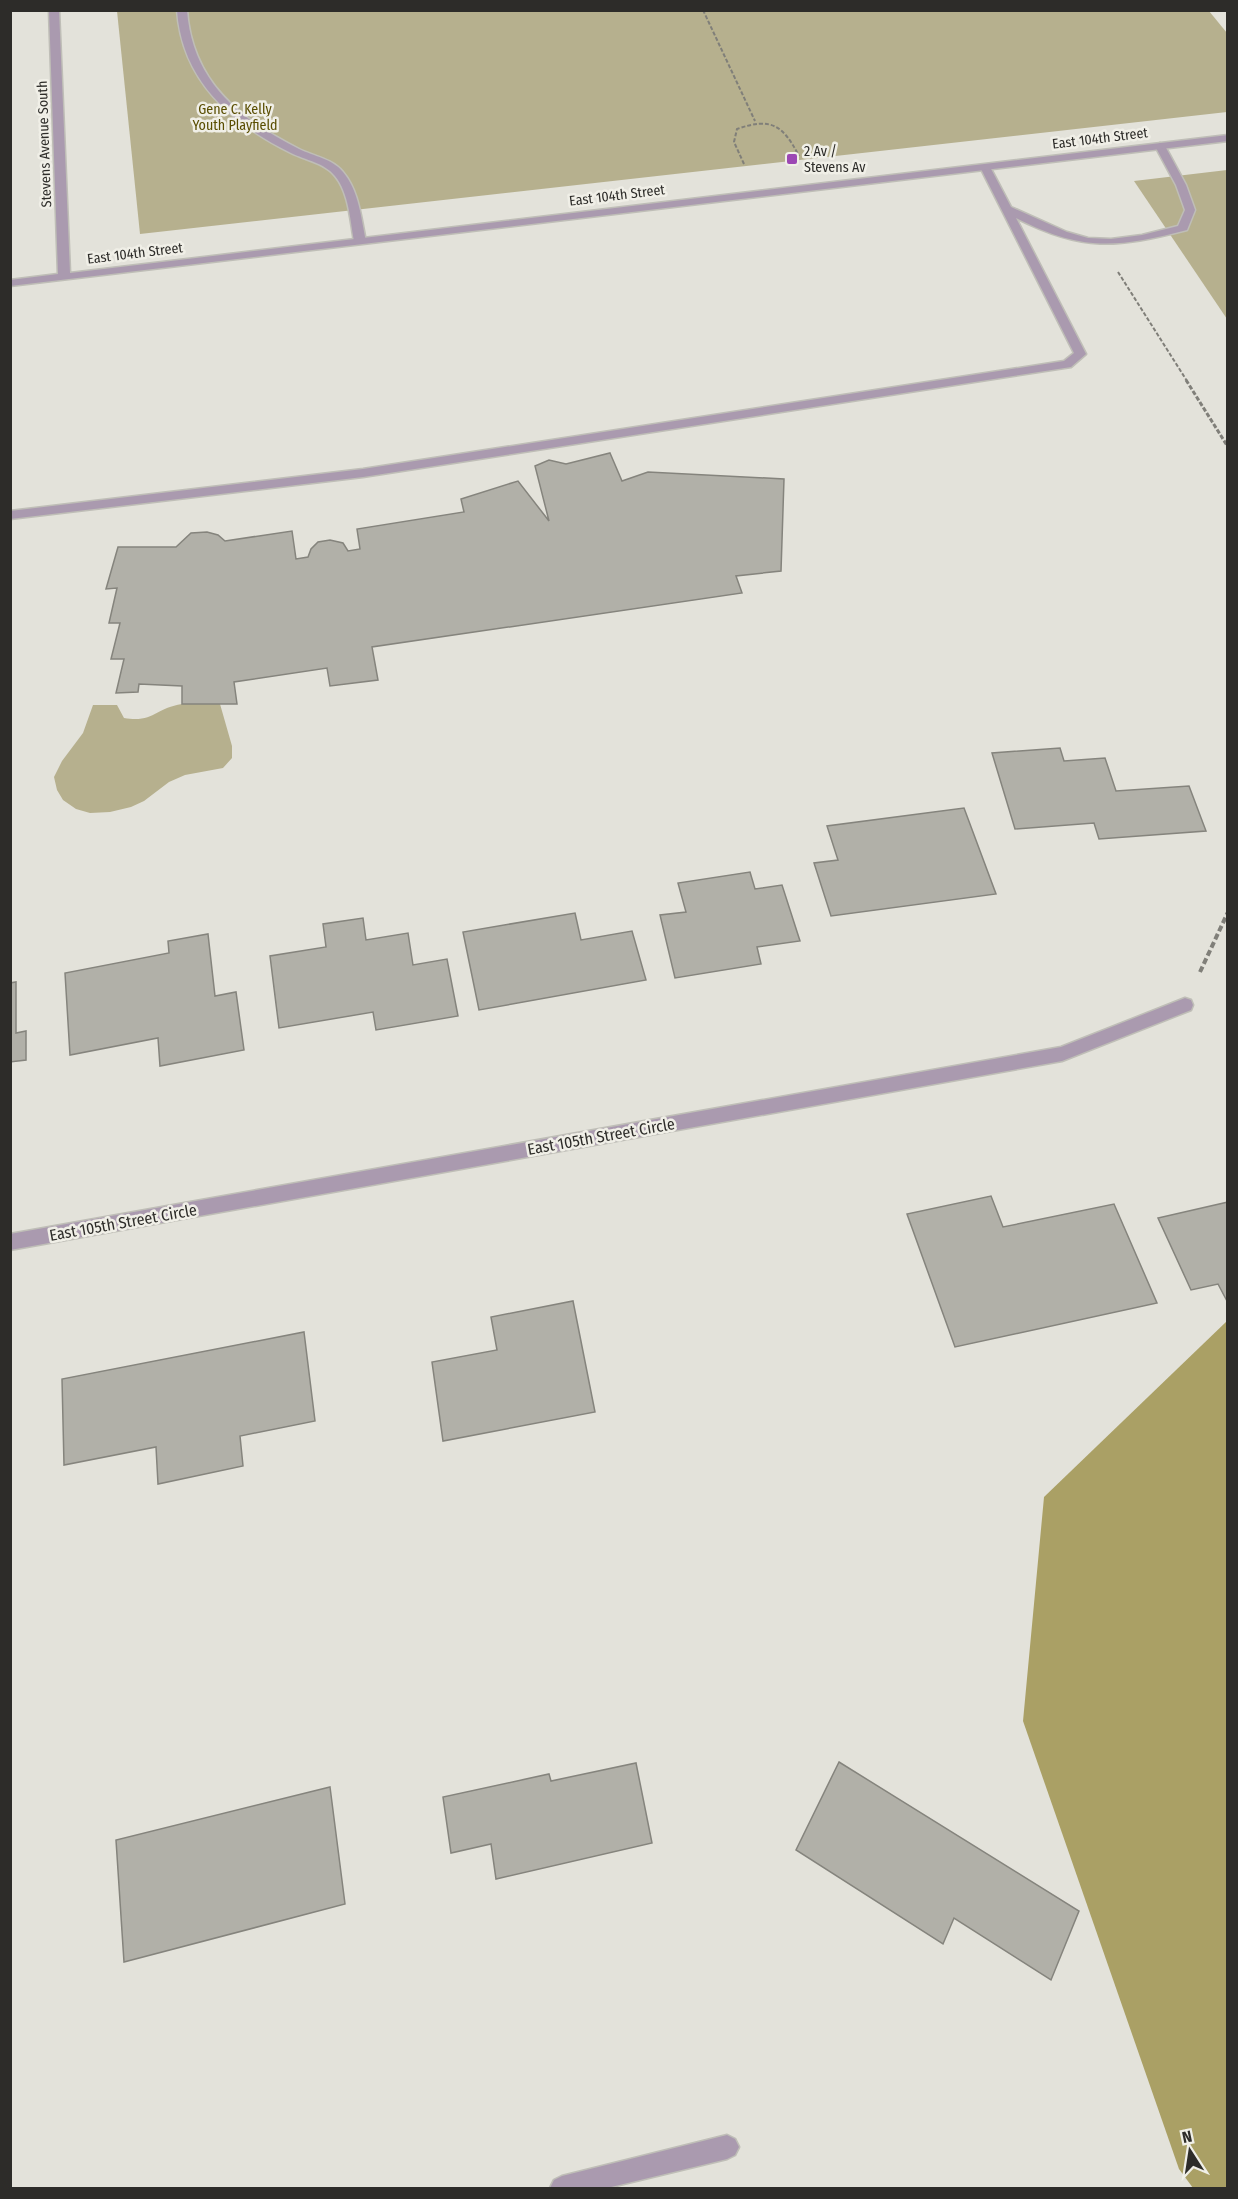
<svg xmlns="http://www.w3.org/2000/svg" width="1238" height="2199" font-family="'Fira Sans Condensed',sans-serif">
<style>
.green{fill:#b6b08e}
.forest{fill:#aaa065}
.building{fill:#b1b0a8;stroke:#85847d;stroke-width:1.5}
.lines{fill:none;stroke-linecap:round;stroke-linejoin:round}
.service-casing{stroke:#bfbeb7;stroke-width:3}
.minor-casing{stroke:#bfbeb7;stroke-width:3}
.path-far2{stroke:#807f79;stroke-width:2;stroke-dasharray:4 2;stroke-linecap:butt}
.path-far1{stroke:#807f79;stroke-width:3;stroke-dasharray:4.5 2;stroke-linecap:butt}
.path{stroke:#807f79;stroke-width:4;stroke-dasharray:6 3;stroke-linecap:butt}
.service{fill:#aa9aaf;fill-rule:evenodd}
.minor{fill:#aa9aaf;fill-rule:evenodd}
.poi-dot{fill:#9c47b4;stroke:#f0efe7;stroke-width:2}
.labels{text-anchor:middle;stroke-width:5;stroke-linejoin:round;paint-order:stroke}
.far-park-label{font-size:14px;fill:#594d00;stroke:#f0efe7}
.far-street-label{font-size:14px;fill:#2d2c29;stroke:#f0efe7}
.far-poi-label{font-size:14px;fill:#2d2c29;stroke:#f0efe7;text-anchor:start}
.street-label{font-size:16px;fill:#2d2c29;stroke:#f0efe7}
</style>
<rect width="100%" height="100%" fill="#e3e2da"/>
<g class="green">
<path d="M117,11H1209L1227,33V112L140,234Z"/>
<path d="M1227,170V319L1134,181Z"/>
<path d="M182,704H220L232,746V758L223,768L185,775L169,782L144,801L131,807L110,812L90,813L76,809L63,800L57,790L54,777L62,761L83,733L93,705H117L124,718C154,723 155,708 182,704Z"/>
</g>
<path class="forest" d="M1227,1321L1228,2188H1193L1179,2169L1023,1721L1044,1497Z"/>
<g class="building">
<path d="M610,453L622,481L648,472L784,479L781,571L736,576L742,593L372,647L378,680L330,686L327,668L234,682L237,704H182V686L139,684L138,692L116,693L124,659H111L120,623H109L117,588L106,589L118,547H176L191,533L207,532L218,535L225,541L292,531L296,559L308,557L311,549L318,542L330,540L343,543L348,551L360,549L357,529L464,512L461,499L518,481L549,521L535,466L549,460L566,464Z"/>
<path d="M1060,748L1064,761L1105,758L1116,791L1189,786L1206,831L1099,839L1094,823L1015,829L992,753Z"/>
<path d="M964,808L996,894L831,916L814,863L838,860L827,826Z"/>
<path d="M750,872L755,889L782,885L800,941L757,947L761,964L675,978L660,915L686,912L678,883Z"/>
<path d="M575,913L581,940L632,931L646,980L479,1010L463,932Z"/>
<path d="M363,918L366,940L408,933L413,965L447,959L458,1016L376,1030L373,1012L279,1028L270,956L326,947L323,924Z"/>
<path d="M208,934L215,996L236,992L244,1050L160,1066L158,1038L70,1055L65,973L169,953L168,941Z"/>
<path d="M16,982V1033L26,1031V1060L10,1062V983Z"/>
<path d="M991,1196L1003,1227L1114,1204L1157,1303L955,1347L907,1214Z"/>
<path d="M1228,1202V1303L1218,1284L1191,1290L1158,1218Z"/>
<path d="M573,1301L595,1412L443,1441L432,1362L497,1350L491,1317Z"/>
<path d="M304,1332L315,1421L240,1436L243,1466L158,1484L156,1447L64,1465L62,1379Z"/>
<path d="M839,1762L1079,1911L1051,1980L954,1918L943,1944L796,1850Z"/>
<path d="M636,1763L652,1843L496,1879L491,1844L451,1853L443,1797L549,1774L551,1781Z"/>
<path d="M330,1787L345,1904L124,1962L116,1840Z"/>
</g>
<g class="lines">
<defs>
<g id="service">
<path d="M177,10H187C192,81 239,119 299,149C313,156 333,159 343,172C359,191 361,218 366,241L364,243H356L354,241C350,220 349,193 335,176C325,163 305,160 291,153C231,123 182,81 177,10Z"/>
<path d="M1160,143L1165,146L1186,185L1195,210L1187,230C1116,248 1083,252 1016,218L1086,354L1071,367L363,477L10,519V511L363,469L1064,361L1074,353L980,167L981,165H989L1011,207L1067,232L1088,238L1111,239L1142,235L1178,226L1185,210L1176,185L1155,146Z"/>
</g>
<g id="minor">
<path d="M49,10H59L70,273L1228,135V141L10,286V280L58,274Z"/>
<path d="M1185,998L1191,1000L1193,1005L1191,1010L1062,1061L10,1250V1234L1061,1047Z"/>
<path d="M727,2135L735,2139L739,2147L735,2155L727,2159L607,2188H550L554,2180L562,2176Z"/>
</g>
</defs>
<use href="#service" class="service-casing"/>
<use href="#minor" class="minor-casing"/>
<g class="path-far2">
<path d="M703,10L755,121"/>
<path d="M744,164L734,142L737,129C771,117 783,125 799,156"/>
<path d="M1118,272L1187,381"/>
</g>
<path class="path-far1" d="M1186,380L1228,447"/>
<path class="path" d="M1200,972L1228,912"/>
<use href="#service" class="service"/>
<use href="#minor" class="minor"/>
</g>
<rect class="poi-dot" x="786" y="153" width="12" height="12" rx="3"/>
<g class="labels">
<g class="far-park-label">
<text x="235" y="114">Gene C. Kelly<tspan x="235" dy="16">Youth Playfield</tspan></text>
</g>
<g class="far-street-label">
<text transform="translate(1100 138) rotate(-7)" y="5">East 104th Street</text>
<text transform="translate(44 144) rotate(-92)" y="5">Stevens Avenue South</text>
<text transform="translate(617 195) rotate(-7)" y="5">East 104th Street</text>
<text transform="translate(135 253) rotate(-7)" y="5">East 104th Street</text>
</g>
<g class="far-poi-label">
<text x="804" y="156">2 Av /<tspan x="804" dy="16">Stevens Av</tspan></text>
</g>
<g class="street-label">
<text transform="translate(601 1136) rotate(-10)" y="6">East 105th Street Circle</text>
<text transform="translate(123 1222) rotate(-10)" y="6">East 105th Street Circle</text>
</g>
</g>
<rect width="1238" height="2199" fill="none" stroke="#2d2c29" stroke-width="24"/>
<g transform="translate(1190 2151) rotate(348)" stroke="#f0efe7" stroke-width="4.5" paint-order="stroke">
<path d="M0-4.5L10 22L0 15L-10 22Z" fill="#2d2c29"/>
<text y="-9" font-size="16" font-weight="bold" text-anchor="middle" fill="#2d2c29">N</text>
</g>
</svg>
